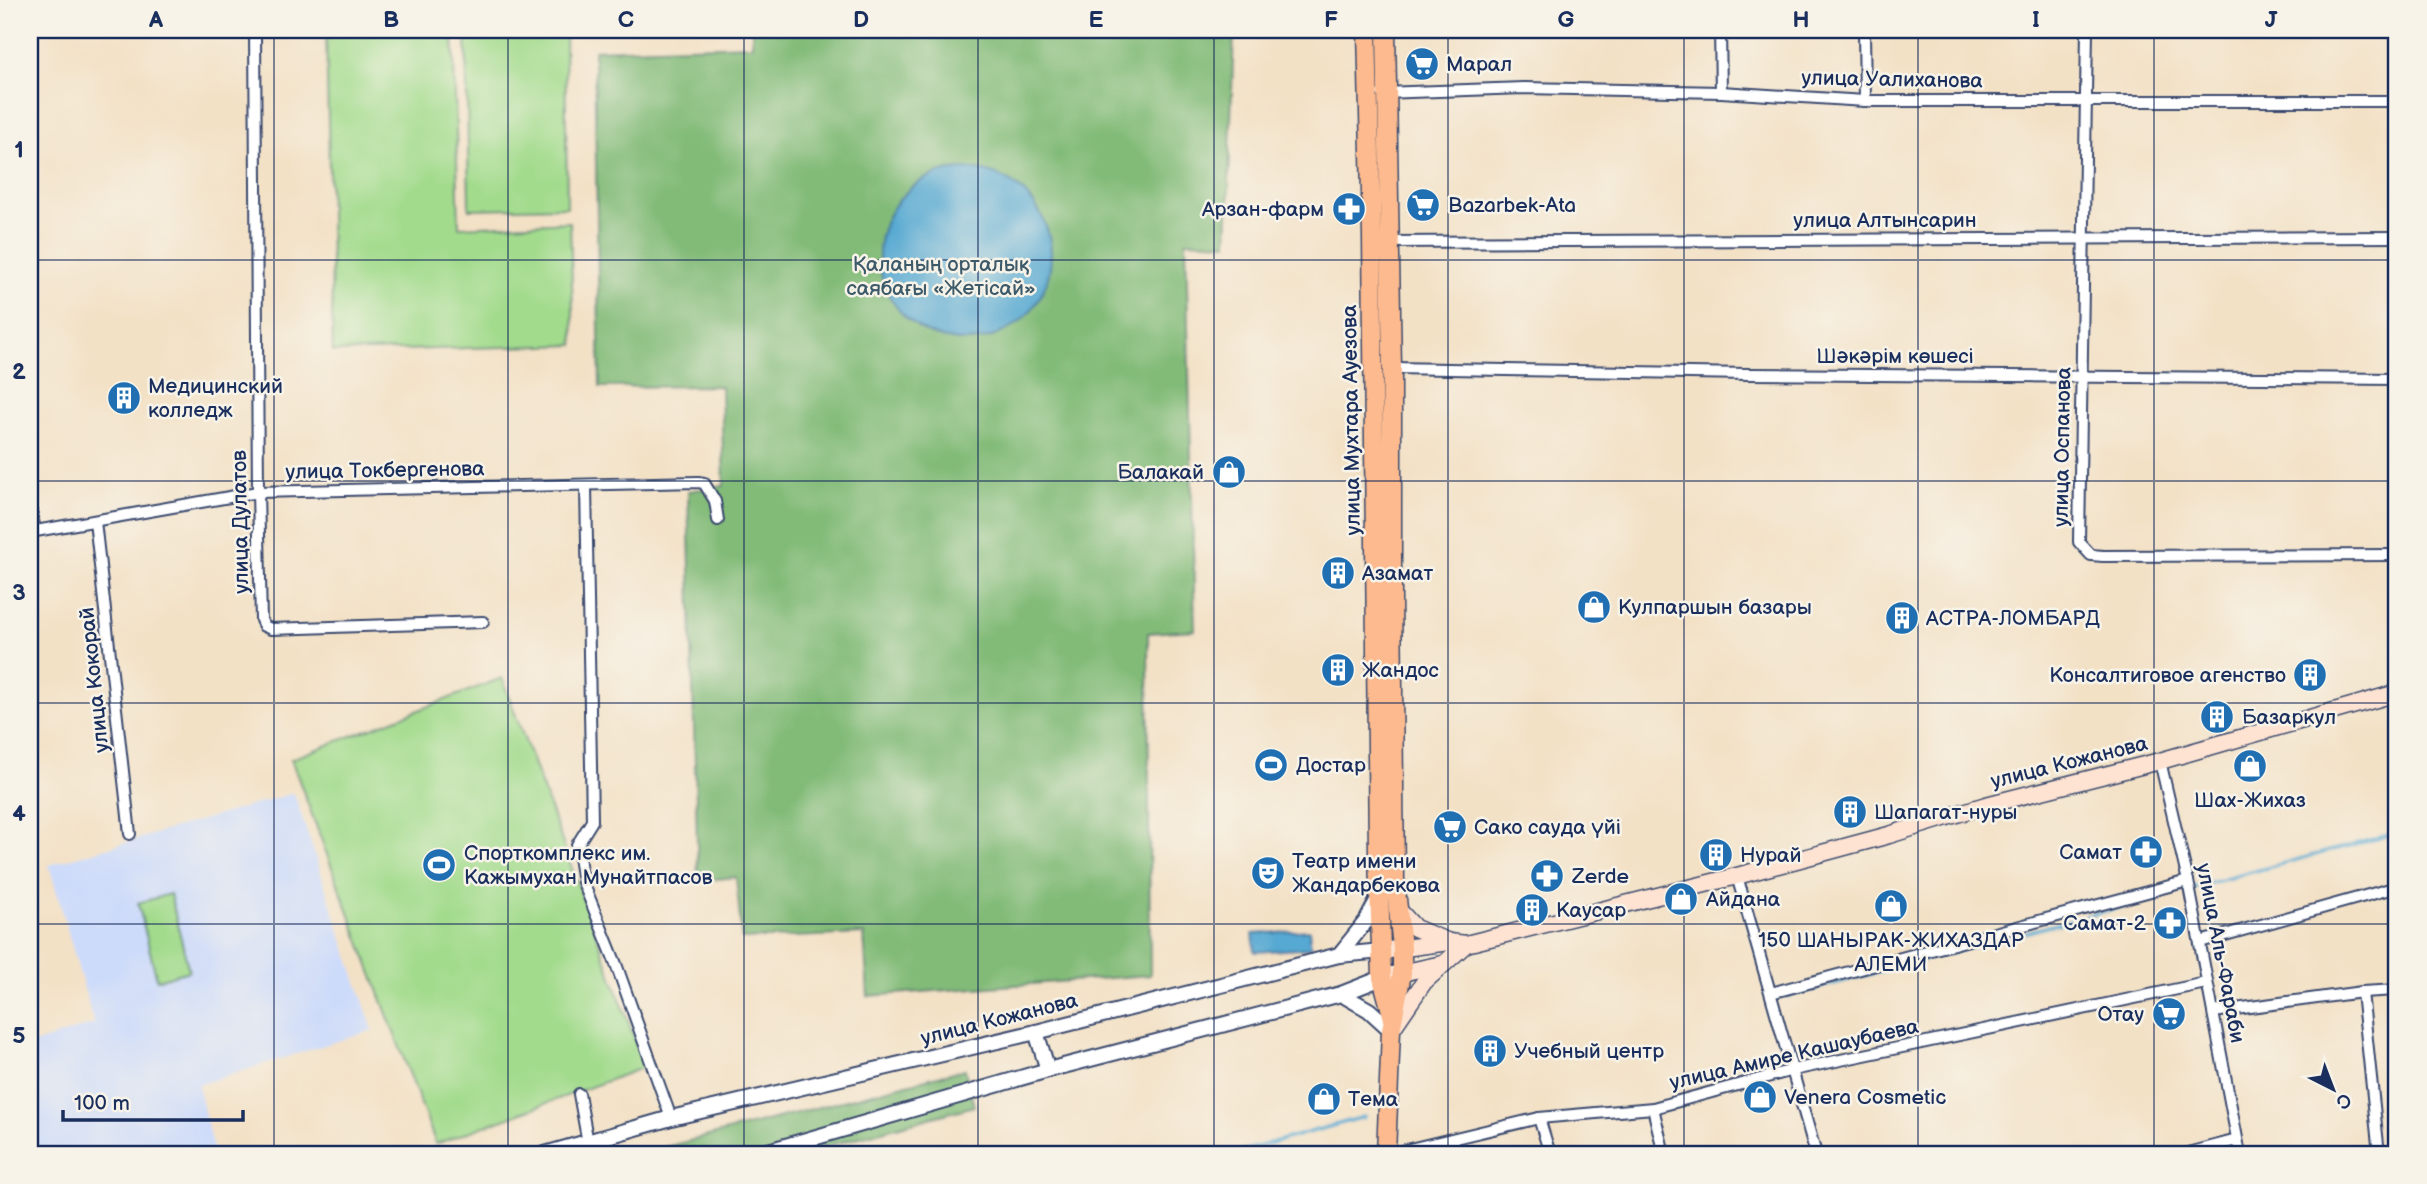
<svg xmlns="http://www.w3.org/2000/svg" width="2427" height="1184" font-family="'Balsamiq Sans',sans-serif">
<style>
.built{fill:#cddbfa}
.green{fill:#a3db8d;stroke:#5f8576;stroke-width:2}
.forest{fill:#82bb78;stroke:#4e756b;stroke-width:2}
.water{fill:#57a9d2;stroke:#396c98;stroke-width:2}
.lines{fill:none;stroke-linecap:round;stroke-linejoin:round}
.stream{stroke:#57a9d2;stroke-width:3.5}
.minor-casing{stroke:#3b4a6e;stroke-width:14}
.tertiary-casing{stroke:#3b4a6e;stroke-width:18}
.secondary-casing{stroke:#3b4a6e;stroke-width:19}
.primary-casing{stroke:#3b4a6e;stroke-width:21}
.minor{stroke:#fff;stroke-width:10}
.tertiary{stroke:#fff;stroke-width:14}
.secondary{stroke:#fee3d2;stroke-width:16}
.primary{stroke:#fcba8e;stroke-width:18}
.grid{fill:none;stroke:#1b2f5e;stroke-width:2;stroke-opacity:0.55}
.labels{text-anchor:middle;stroke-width:5;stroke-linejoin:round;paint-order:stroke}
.poi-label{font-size:21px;fill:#1b2f5e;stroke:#f7f3e8;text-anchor:start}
.street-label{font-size:21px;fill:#1b2f5e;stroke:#f7f3e8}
.park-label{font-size:21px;fill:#3d5a6a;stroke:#f7f3e8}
.neatline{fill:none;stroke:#1b2f5e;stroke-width:2.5}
.grid-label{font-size:23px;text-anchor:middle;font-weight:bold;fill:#1b2f5e}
</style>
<rect width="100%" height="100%" fill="#f7f3e8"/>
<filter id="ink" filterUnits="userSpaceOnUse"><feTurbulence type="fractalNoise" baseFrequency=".0143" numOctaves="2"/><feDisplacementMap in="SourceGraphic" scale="14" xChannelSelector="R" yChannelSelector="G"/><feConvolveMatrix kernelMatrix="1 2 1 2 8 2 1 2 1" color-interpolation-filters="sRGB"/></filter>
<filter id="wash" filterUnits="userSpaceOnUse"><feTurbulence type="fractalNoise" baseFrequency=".00686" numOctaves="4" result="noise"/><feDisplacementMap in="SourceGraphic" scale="28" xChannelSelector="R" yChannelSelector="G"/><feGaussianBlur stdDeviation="1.57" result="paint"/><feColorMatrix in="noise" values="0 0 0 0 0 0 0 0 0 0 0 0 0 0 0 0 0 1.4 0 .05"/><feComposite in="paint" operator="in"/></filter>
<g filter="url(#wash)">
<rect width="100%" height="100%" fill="#f3e1c6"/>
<!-- built -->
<polygon class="built" points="294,793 373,1030 198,1085 214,1154 30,1154 30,1045 94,1024 49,865"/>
<!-- green -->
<g class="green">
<polygon points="326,30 453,30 459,227 570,222 574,345 333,352"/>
<polygon points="466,30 565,30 567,207 469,209"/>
<polygon points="502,678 645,1067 436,1144 291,759"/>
<polygon points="170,894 189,971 157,980 138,903"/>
</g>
<!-- forest -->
<g class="forest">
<polygon points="752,30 1234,30 1227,243 1186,241 1195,630 1148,633 1150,975 868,996 864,934 742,939 736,877 698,881 688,491 724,486 721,386 600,387 594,50 752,45"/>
<polygon points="965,1069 974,1106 797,1154 639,1154"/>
</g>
<!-- water -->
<g class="water">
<circle cx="965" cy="255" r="86"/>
<polygon points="1309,930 1311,948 1255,952 1253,934"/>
</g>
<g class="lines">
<!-- stream -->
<g class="stream">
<polyline points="1788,996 2397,833"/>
<polyline points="1232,1154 1364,1117"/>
</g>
</g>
</g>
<g filter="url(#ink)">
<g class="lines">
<!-- minor casing -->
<g class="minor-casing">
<g id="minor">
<polyline points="255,30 258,492 261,620 264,626 271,629 483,622"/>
<polyline points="1720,30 1721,92"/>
<polyline points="1864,30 1865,101"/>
<polyline points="2087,30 2079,542 2091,555 2103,556 2397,555"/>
<polyline points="1382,93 1524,88 1721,92 1865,101 2397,101"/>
<polyline points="1386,242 2397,237"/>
<polyline points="1392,368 1748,374 2397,379"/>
<polyline points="586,486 592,821 577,845 583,882 616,964 671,1118"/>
<polyline points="30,505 35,530"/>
<polyline points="95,521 130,834"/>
<polyline points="30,532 258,492 698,482 704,483 715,501 718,520"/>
<polyline points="2160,761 2188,881 2240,1154"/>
<polyline points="1737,876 1816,1154"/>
<polyline points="2200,942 2397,887"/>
<polyline points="2362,992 2379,1154"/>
<polyline points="1771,993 2188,881"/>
<polyline points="2213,1012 2362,992 2397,990"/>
<polyline points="579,1094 590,1154"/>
<polyline points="1653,1108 1664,1154"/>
<polyline points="1539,1118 1550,1154"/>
<polyline points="1389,1154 1539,1118 1653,1108 1793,1070 2206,983"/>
<polyline points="2184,1154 2237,1140"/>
</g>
</g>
<!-- tertiary casing -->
<g class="tertiary-casing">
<g id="tertiary">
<polyline points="1339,955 1367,920 1380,895"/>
<polyline points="1341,994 1369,1010 1391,1030"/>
<polyline points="1036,1032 1048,1070"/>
<polyline points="545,1154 671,1118 1036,1032 1339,955 1382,951"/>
<polyline points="758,1154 1048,1070 1341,994 1382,978"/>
</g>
</g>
<!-- secondary casing -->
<g class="secondary-casing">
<g id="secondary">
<polyline points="1397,908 1415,928 1449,942"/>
<polyline points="1382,951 1449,942 1466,944 1737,876 1889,835 1986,805 2160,761 2397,693"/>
<polyline points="1392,975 1442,964"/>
<polyline points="1392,1029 1424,982 1466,944"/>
</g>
</g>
<!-- primary casing -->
<g class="primary-casing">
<g id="primary">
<polyline points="1367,30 1372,236 1378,857 1382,978 1392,1015"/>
<polyline points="1386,30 1392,368 1392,593 1395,879 1402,948 1402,973 1391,1030 1386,1154"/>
</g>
</g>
<!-- minor -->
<use href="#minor" class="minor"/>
<!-- tertiary -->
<use href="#tertiary" class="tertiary"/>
<!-- secondary -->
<use href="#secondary" class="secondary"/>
<!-- primary -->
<use href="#primary" class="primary"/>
</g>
</g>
<!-- grid -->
<path class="grid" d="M274 30V1154M508 30V1154M744 30V1154M978 30V1154M1214 30V1154M1448 30V1154M1684 30V1154M1918 30V1154M2154 30V1154M30 260H2397M30 481H2397M30 703H2397M30 924H2397"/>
<!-- icons -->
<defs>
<g id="supermarket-disc" transform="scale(1.75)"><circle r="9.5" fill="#1f6fb2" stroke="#f7f3e8"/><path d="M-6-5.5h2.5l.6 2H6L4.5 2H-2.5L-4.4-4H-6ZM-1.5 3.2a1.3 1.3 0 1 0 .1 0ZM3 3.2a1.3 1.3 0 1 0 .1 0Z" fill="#fff"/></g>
<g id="pharmacy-disc" transform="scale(1.75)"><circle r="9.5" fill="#1f6fb2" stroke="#f7f3e8"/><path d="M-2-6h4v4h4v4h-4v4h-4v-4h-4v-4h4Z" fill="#fff"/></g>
<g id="building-disc" transform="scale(1.75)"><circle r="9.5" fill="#1f6fb2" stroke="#f7f3e8"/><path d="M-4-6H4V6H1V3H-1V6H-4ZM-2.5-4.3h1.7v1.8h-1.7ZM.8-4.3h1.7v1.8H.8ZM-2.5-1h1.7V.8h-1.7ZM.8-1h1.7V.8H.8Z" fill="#fff"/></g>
<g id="shop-disc" transform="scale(1.75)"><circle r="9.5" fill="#1f6fb2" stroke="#f7f3e8"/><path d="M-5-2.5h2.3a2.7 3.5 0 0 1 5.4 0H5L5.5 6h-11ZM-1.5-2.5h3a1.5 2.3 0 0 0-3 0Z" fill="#fff"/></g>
<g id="stadium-disc" transform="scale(1.75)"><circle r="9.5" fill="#1f6fb2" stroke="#f7f3e8"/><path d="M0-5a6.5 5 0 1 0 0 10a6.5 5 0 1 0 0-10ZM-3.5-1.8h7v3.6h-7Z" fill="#fff"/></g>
<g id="theatre-disc" transform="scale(1.75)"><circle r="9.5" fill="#1f6fb2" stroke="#f7f3e8"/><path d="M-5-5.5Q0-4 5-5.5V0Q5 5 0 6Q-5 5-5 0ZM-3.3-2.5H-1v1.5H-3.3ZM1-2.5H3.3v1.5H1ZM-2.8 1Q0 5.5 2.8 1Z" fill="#fff"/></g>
</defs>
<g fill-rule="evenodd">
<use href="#supermarket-disc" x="1422" y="64"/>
<use href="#supermarket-disc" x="1423" y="205"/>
<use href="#pharmacy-disc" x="1349" y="209"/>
<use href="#building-disc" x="124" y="398"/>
<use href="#shop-disc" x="1229" y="472"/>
<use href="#building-disc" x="1338" y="573"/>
<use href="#shop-disc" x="1594" y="607"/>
<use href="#building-disc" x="1902" y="618"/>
<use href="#building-disc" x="1338" y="670"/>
<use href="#building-disc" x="2310" y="675"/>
<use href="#building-disc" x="2217" y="717"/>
<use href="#stadium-disc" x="1271" y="765"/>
<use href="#shop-disc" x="2250" y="766"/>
<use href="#building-disc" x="1850" y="812"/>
<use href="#supermarket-disc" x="1450" y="827"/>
<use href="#pharmacy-disc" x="2146" y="852"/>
<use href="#building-disc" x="1716" y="855"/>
<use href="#stadium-disc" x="439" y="865"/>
<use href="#theatre-disc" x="1268" y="873"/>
<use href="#pharmacy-disc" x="1547" y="876"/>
<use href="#shop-disc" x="1681" y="899"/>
<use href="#shop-disc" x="1891" y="906"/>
<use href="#building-disc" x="1532" y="910"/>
<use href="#pharmacy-disc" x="2170" y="923"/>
<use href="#supermarket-disc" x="2169" y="1014"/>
<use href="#building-disc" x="1490" y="1051"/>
<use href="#shop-disc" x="1760" y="1097"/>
<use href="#shop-disc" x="1324" y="1099"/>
</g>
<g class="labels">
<!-- poi labels -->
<g class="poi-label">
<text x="1446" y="71">Марал</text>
<text x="1448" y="212">Bazarbek-Ata</text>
<text x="1324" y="216" text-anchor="end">Арзан-фарм</text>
<text x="148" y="393">Медицинский<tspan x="148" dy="24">колледж</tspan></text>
<text x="1204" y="479" text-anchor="end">Балакай</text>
<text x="1362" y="580">Азамат</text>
<text x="1618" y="614">Кулпаршын базары</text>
<text x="1926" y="625">АСТРА-ЛОМБАРД</text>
<text x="1362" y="677">Жандос</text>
<text x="2286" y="682" text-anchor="end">Консалтиговое агенство</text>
<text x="2242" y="724">Базаркул</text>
<text x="1296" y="772">Достар</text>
<text x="2250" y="807" text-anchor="middle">Шах-Жихаз</text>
<text x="1874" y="819">Шапагат-нуры</text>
<text x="1474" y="834">Сако сауда үйі</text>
<text x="2122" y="859" text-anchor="end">Самат</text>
<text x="464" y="860">Спорткомплекс им.<tspan x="464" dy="24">Кажымухан Мунайтпасов</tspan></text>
<text x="1740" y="862">Нурай</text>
<text x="1292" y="868">Театр имени<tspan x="1292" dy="24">Жандарбекова</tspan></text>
<text x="1572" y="883">Zerde</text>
<text x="1706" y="906">Айдана</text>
<text x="1556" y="917">Каусар</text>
<text x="2146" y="930" text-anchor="end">Самат-2</text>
<text x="1891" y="947" text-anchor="middle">150 ШАНЫРАК-ЖИХАЗДАР<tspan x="1891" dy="24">АЛЕМИ</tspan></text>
<text x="2144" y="1021" text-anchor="end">Отау</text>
<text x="1514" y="1058">Учебный центр</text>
<text x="1784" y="1104">Venera Cosmetic</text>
<text x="1348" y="1106">Тема</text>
</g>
<!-- street labels -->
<g class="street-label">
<text transform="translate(1892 79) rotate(1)" y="7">улица Уалиханова</text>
<text x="1885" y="227">улица Алтынсарин</text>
<text x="1895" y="363">Шәкәрім көшесі</text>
<text transform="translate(1351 420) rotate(-91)" y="7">улица Мухтара Ауезова</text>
<text transform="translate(2062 447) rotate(-89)" y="7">улица Оспанова</text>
<text transform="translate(385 470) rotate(-1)" y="7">улица Токбергенова</text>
<text transform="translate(240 522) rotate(-91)" y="7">улица Дулатов</text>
<text transform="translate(94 680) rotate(-96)" y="7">улица Кокорай</text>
<text transform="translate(2069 762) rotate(-14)" y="7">улица Кожанова</text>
<text transform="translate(2221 953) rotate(79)" y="7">улица Аль-Фараби</text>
<text transform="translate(999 1019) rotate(-14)" y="7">улица Кожанова</text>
<text transform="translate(1794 1054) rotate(-13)" y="7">улица Амире Кашаубаева</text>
</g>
<!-- park labels -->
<g class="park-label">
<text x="941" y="271">Қаланың орталық<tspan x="941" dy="24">саябағы «Жетісай»</tspan></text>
</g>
</g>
<!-- margin -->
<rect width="2427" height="1184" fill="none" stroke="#f7f3e8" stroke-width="77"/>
<!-- north arrow -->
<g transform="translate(2333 1089) rotate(138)" stroke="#f7f3e8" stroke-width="5" paint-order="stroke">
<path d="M0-5L12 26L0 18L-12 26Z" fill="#1b2f5e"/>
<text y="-10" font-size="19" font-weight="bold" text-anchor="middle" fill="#1b2f5e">С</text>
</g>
<!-- scale -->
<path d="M63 1110v10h180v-10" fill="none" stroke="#1b2f5e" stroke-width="3.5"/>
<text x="74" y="1110" font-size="21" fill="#1b2f5e" stroke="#f7f3e8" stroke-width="5" paint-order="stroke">100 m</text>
<rect x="38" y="38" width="2350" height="1108" class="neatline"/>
<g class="grid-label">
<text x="156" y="27">A</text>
<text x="391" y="27">B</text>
<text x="626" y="27">C</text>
<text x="861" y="27">D</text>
<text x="1096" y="27">E</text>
<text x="1331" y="27">F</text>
<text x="1566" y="27">G</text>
<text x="1801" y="27">H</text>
<text x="2036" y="27">I</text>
<text x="2271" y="27">J</text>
<text x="19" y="157">1</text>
<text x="19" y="379">2</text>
<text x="19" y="600">3</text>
<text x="19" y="821">4</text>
<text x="19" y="1043">5</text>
</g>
</svg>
